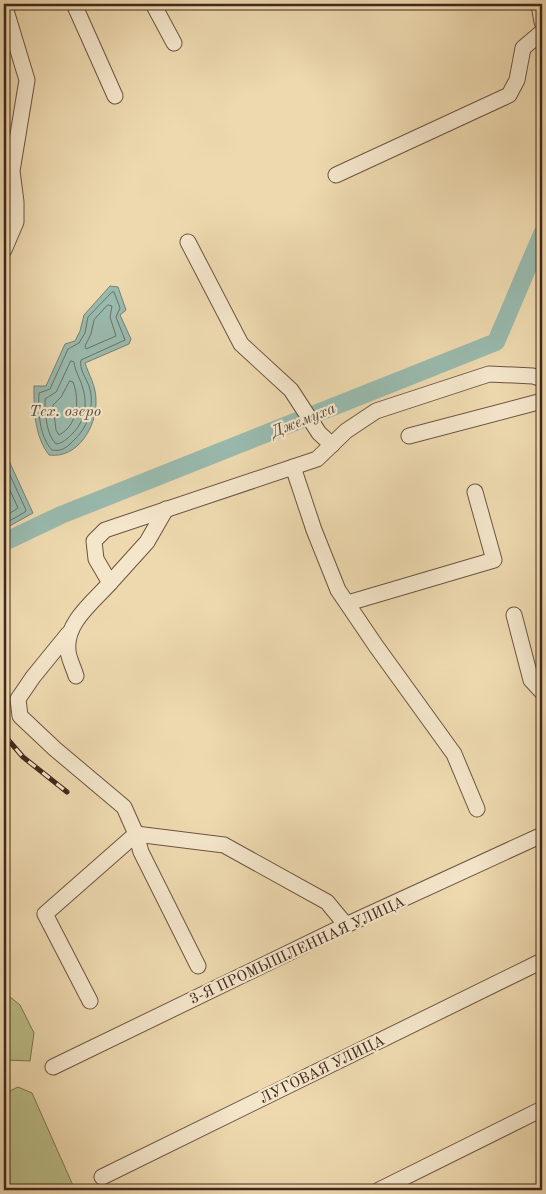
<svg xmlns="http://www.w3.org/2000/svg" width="546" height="1194" font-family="'Old Standard TT',serif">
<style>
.green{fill:#bbbe88;stroke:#7e7352}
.water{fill:#99baae;stroke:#758074}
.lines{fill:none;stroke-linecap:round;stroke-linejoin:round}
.shore{stroke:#6c7165;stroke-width:1}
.river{stroke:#99baae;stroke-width:18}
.minor-casing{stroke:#6c5441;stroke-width:17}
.minor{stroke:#f4e6cb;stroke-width:15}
.rail-casing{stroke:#40281c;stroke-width:5}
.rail{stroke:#f4e6cb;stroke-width:3;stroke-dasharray:9;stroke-linecap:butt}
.labels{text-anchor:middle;stroke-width:4.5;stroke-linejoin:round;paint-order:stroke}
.street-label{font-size:15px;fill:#40281c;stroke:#f4e6cb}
.water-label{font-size:16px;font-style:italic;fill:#564c40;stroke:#f4e6cb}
</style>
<rect width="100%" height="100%" fill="#eed9af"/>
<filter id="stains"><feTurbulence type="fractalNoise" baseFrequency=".004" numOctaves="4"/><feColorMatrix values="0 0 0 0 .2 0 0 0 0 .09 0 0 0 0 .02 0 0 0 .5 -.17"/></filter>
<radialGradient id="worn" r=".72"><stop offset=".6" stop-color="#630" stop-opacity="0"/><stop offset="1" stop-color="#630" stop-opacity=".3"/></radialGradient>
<!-- green -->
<g class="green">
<polygon points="4,992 20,1005 34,1033 30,1061 5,1060 4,1058"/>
<polygon points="18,1087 32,1093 75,1190 4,1190 4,1094"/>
</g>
<!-- water -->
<g class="water">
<path d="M110 286 118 287 126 310 120 315 131 339 129 344 85 363C89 375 96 386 96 400 97 426 78 459 49 455 34 435 34 410 34 386H46L65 344 75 341 80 331 84 315Z"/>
<polygon points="4,450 33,513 4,529"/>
</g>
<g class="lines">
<!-- shore -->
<g class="shore">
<path d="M114 292 120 308 116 317 125 340 81 360C79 369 86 378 89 386 95 404 89 426 75 439 68 446 63 452 52 450 39 436 38 411 39 393L50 389 68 349 79 343 85 333 88 317 111 293Z"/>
<polygon points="108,305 112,306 110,317 116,336 86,349 85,346 91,334 94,320"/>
<path d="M71 361 74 362C75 372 81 380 83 389 88 404 84 423 72 434 67 439 63 443 56 444 46 434 45 413 45 399L56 392Z"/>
<path d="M70 381 73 382C80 400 78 425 59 435L56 430 53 405 61 397Z"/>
<polyline points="4,462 26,510 25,512 4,524"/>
<polyline points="4,477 18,508 4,517"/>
</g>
<!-- river -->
<polyline class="river" points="4,542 61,515 496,342 542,234"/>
<!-- minor casing -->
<g class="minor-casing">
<g id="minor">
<polyline points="74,4 115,96"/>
<polyline points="153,4 174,43"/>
<polyline points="539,4 542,22"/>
<polyline points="336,175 509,95 517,80 523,48 542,32"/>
<polyline points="188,242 241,344 291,390 319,433 332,445"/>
<polyline points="4,250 16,222 16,202 12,171 27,80 4,4"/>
<polyline points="409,436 542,401"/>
<polyline points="293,467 314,530 338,590 376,646 454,754 477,809"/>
<polyline points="110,583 147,542 166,509"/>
<polyline points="348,603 494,560 475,492"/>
<polyline points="514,615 531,680 542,692"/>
<polyline points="68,634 33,677 18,699 20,716 55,749 124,807 136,834 141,852 198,966"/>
<path d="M76 676C74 668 68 658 68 650 65 623 93 602 110 583L96 559 94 541 105 530 317 459 346 431 376 411 489 374 533 376 542 379"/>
<polyline points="90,1001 45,914 136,834 224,845 327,902 346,925"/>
<polyline points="53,1067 346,925 542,835"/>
<polyline points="102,1177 542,961"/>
<polyline points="379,1190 542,1109"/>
</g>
</g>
<!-- minor -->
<use href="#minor" class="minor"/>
<!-- rail casing -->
<g class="rail-casing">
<polyline id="rail" points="4,735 23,757 67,792"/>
</g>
<!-- rail -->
<use href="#rail" class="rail"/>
</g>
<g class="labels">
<!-- street labels -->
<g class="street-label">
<text transform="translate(297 950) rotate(-25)" y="5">3-Я ПРОМЫШЛЕННАЯ УЛИЦА</text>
<text transform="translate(322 1069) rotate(-26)" y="5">ЛУГОВАЯ УЛИЦА</text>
</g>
<!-- water labels -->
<g class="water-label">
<text x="65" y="416">Тех. озеро</text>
<text transform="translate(303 419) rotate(-22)" y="6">Джемуха</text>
</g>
</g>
<!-- margin -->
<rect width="546" height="1194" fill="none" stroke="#eed9af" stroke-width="20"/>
<rect x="5" y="5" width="536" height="1184" fill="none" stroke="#40281c" stroke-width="2.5"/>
<rect x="10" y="10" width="526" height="1174" fill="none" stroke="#40281c"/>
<rect width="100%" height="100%" filter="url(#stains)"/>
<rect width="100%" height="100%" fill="url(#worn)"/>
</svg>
